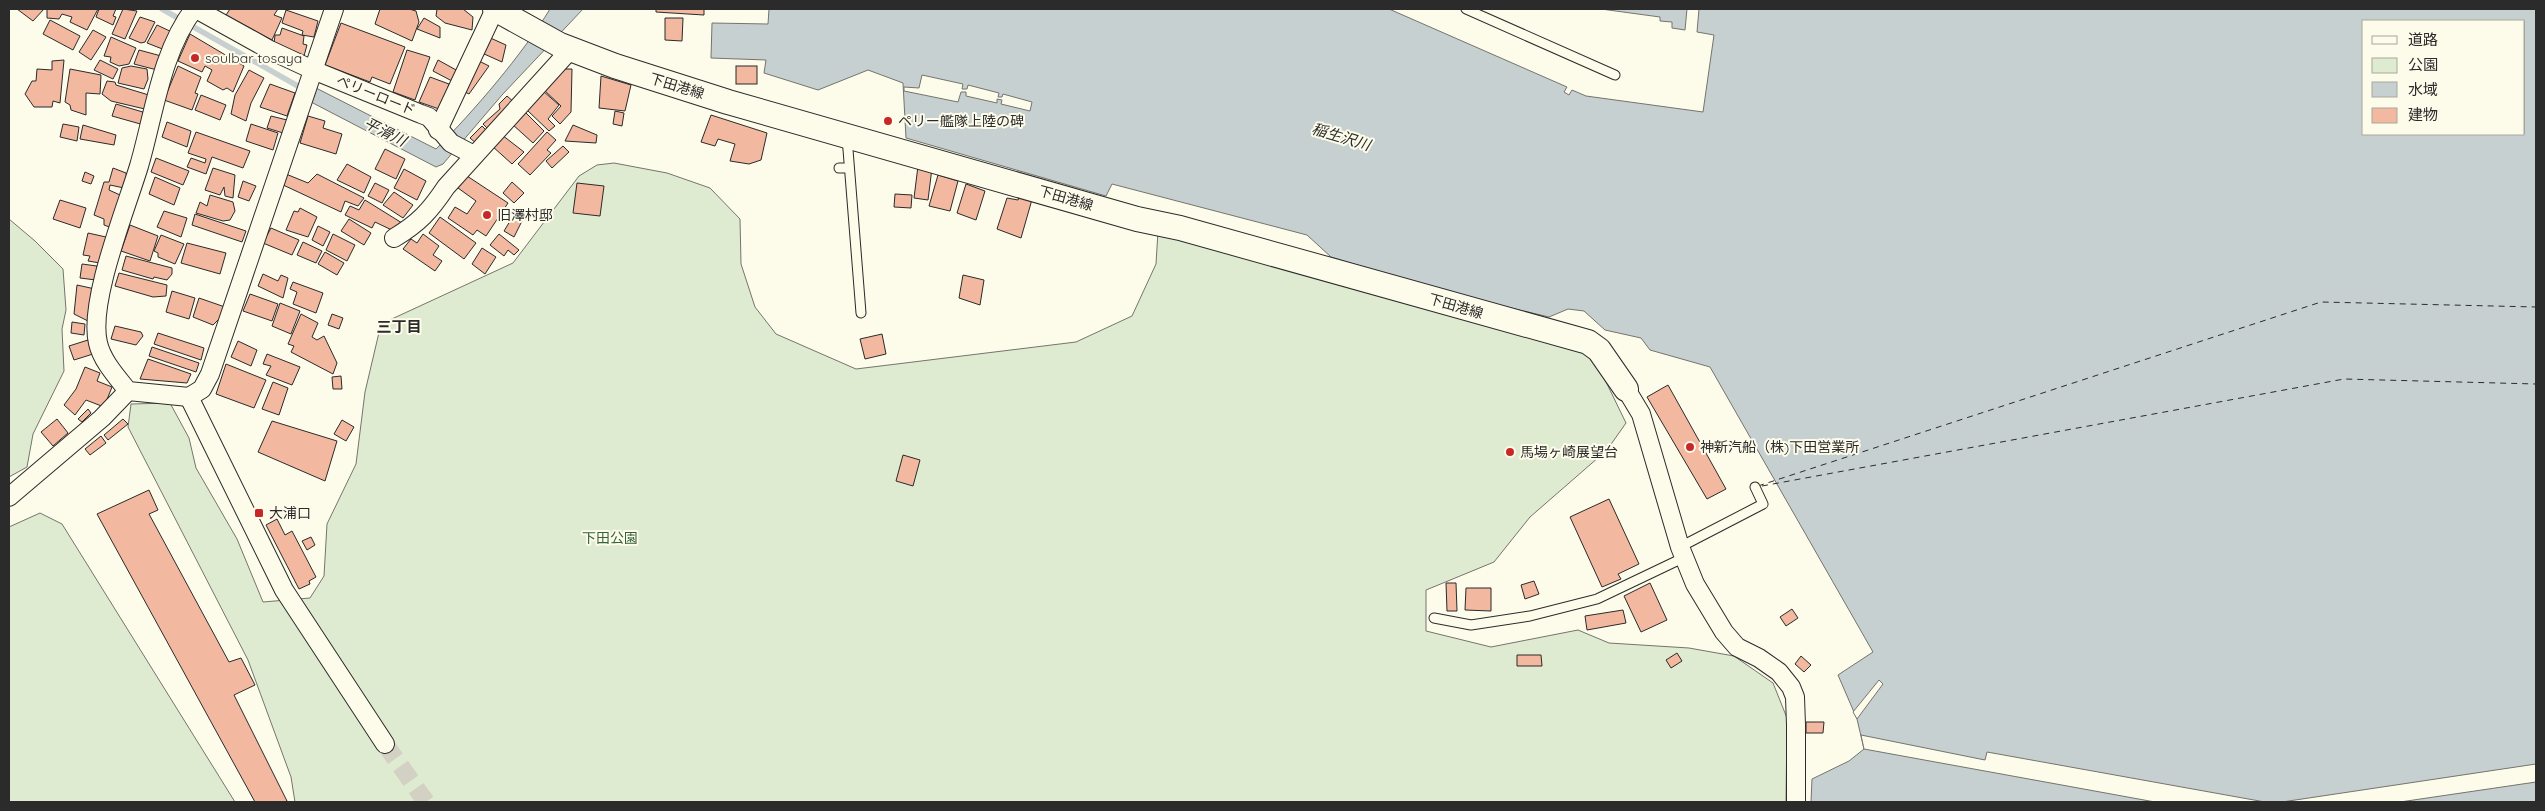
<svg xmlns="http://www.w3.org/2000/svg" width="2545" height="811" font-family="Quicksand,'Noto Sans JP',sans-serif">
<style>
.green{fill:#deebd1;stroke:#74746e}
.water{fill:#c7d0d0;stroke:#74746e;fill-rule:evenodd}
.pier{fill:#fdfbea;stroke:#74746e}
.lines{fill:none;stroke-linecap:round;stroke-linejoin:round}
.stream{stroke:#c7d0d0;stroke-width:5.5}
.ferry{stroke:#2b2b2b;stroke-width:1;stroke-dasharray:6 5;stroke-linecap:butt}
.building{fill:#f2b8a0;stroke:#2b2b2b}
.minor-tunnel{stroke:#d3d1c4;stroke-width:18;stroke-dasharray:18 9;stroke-linecap:butt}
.service-casing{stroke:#2b2b2b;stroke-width:11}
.minor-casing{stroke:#2b2b2b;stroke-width:20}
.secondary-casing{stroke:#2b2b2b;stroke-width:26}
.service{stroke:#fdfbea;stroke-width:9}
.minor{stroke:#fdfbea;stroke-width:18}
.secondary{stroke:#fdfbea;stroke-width:24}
.poi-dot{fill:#c62828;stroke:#fdfbea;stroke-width:2}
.labels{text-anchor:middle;stroke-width:4;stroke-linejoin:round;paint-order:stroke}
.poi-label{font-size:14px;fill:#2b2b2b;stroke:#fdfbea;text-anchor:start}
.street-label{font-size:14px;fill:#2b2b2b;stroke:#fdfbea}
.park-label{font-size:14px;fill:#34623c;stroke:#fdfbea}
.water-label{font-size:15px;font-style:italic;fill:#2b2b2b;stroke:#fdfbea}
.neighbourhood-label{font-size:15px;font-weight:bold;fill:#2b2b2b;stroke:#fdfbea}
</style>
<rect width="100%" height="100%" fill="#fdfbea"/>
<!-- green -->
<g class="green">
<polygon points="614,163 667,173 710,188 740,219 741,264 755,307 776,334 856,369 1076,342 1132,316 1156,264 1158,231 1591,351 1626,423 1607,450 1530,517 1494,562 1426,590 1426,631 1491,647 1578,630 1609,643 1689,648 1734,656 1773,683 1787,718 1786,802 295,802 291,777 248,660 128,427 131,404 170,403 189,438 196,468 237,539 263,602 310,598 324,576 327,524 356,464 365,392 381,324 513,263 579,176 597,165"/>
<polygon points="9,219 35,241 63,269 66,310 62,329 64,371 33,434 27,467 9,477"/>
<polygon points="40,513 62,524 235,802 9,802 9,527"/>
</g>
<!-- water -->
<g class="water">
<path d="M550 9H583L502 95 443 164 436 167 311 102 316 88 436 149C474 111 522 55 550 9Z"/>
<path d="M769 9H1389L1567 87 1564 92 1569 95 1572 90 1586 96 1703 112 1714 35 1697 32 1699 9H2536V802H1811L1812 779 1849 761 1864 749 1857 719 1838 675 1873 652 1710 367 1650 350 1641 338 1605 330 1584 311 1568 309 1549 317 1448 293 1331 257 1307 235 1112 184 1106 196 906 138 903 83 868 70 818 90 764 73 766 60 711 58 712 23 768 24ZM2364 21H2524V134H2364Z"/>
<polygon points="1601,9 1687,9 1685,30 1672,28 1672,22 1660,21 1660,17"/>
</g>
<!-- pier -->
<g class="pier">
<polygon points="922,75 963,84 962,89 967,89 968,85 999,93 998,97 1002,97 1003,94 1032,102 1030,111 1001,104 1002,100 997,99 997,103 966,96 966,92 961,92 958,102 904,91 904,87 919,88"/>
<polygon points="1879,680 1883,684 1857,719 1853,712"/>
<polygon points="1861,735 1985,760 1987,752 2265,802 2155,802 1864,749"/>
<polygon points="2536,764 2536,782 2400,802 2282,802"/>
</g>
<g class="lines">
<!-- stream -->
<polyline class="stream" points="162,9 303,89"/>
<!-- ferry -->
<g class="ferry">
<polyline points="1758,486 2321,302 2536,307"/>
<polyline points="1762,486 2344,379 2536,384"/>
</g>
</g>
<!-- building -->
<g class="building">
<polygon points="17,9 44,9 33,21"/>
<polygon points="47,9 98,9 87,30 70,22 72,17 62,14 59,19 47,18"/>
<polygon points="99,9 116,9 113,16 116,17 113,25 96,17"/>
<polygon points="123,9 137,11 125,39 112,34"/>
<polygon points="230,9 278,9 274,15 282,18 272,40 226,15"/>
<polygon points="380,9 409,9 416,11 419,22 412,41 375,24"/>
<polygon points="437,9 463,9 473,17 472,30 445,23 436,16"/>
<polygon points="656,9 704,9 704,15 656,12"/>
<polygon points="286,10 318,21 314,37 302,35 303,31 282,23"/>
<polygon points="140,17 155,22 145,42 141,43 129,38"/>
<polygon points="424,18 440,27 440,38 417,29"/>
<polygon points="665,18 683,18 682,41 665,40"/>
<polygon points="50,20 80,36 73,50 43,34"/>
<polygon points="341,23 405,47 390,84 372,77 370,82 325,65"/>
<polygon points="157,25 174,33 165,50 147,43"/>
<polygon points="282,28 304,36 303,44 307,45 304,56 274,44 275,35 280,35"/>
<polygon points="93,30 106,37 91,60 79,52"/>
<polygon points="190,34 244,66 233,92 227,88 223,90 207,81 212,70 205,66 202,72 178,61"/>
<polygon points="486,36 506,45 502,62 482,53"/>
<polygon points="111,37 136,48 129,64 119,66 110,62 111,57 104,56"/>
<polygon points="139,50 165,57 161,71 134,64"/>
<polygon points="407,50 430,57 415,100 393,92"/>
<polygon points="64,60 60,103 53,101 52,107 34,107 25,94 32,81 36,81 37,69 52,70 52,61"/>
<polygon points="100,60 118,69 113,79 94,70"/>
<polygon points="438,60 458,71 452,81 433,71"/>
<polygon points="477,60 489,66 469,94 461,90"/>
<polygon points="131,66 147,69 148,79 144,89 118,83 122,68"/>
<polygon points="178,66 201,77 195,93 198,94 192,110 164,100"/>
<rect x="736" y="66" width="21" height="18"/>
<polygon points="70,69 101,75 100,94 86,93 86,115 71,110 70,105 65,102"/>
<polygon points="562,69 572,69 571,112 560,124 552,116 561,106 543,89"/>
<polygon points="249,70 264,78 251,103 246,121 231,114 235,95"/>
<polygon points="601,76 631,85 625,111 599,108"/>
<polygon points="430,77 449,84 442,110 419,102"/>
<polygon points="107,81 115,82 116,85 152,96 149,110 111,101 102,94"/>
<polygon points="270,84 295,93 287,116 260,107"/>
<polygon points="543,91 559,105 548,119 555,126 549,131 527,110"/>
<polygon points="201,95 226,105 220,120 195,110"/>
<polygon points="507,96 515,103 489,130 483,124 500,109 499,104"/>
<polygon points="116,104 146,113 144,125 112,116"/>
<polygon points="524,111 544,131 533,143 512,124"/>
<polygon points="615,111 624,113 622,126 613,124"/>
<polygon points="711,115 767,133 761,160 749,164 730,161 735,144 718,139 715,146 701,142"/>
<polygon points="271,116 287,120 283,133 267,128"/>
<polygon points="308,116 325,121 323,128 342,134 336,154 300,143"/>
<polygon points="167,122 191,131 187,147 162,137"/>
<polygon points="63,124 79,127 77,141 60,137"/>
<polygon points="251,124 278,133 273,150 246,141"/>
<polygon points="83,125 116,135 114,145 80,139"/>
<polygon points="573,125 597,135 596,143 565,141"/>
<polygon points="482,126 488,132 477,144 470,138"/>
<polygon points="196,132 250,151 243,168 212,157 206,174 187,167 191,158 205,163 206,159 188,153"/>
<polygon points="547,132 556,140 547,150 551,153 530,175 518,164"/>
<polygon points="502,135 524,152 512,164 492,146"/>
<polygon points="563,146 569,152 552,168 546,161"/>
<polygon points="385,149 405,159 396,179 375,169"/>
<polygon points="156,158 189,171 183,185 151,172"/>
<polygon points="347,164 371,177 364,193 337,180"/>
<polygon points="918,166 932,168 928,200 914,198"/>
<polygon points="113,168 126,173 127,180 124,188 110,185 109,190 120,195 112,228 104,225 104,219 94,215 104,182 109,182"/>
<polygon points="213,168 235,175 233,198 225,196 224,187 220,195 205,190"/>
<polygon points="404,169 426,181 417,200 394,188"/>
<polygon points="85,172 94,176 91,184 82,181"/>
<polygon points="286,174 308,183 317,174 364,198 358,206 345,201 341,212 281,184"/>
<polygon points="938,175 958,181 950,211 929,206"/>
<polygon points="467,176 508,203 486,236 477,230 473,235 448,218 455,207 467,214 476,201 458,188"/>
<polygon points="155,177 180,188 174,205 149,194"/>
<polygon points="243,181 256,186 249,201 238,197"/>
<polygon points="512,182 524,193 514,203 503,193"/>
<polygon points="375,183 389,190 382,203 368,196"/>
<polygon points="577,183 604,186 600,216 573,213"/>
<polygon points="966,184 985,191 976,220 957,213"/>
<polygon points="394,192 413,205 403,218 383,205"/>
<polygon points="1021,193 1033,196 1021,238 997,229 1007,198 1018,200"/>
<polygon points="895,194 912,195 911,208 894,207"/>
<polygon points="210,195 233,202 235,211 230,220 223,221 196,213 200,202 207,206"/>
<polygon points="60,200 86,208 80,228 53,219"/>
<polygon points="365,200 402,223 396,232 375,222 372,228 345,215 350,206 359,210"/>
<polygon points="300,208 317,217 308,237 286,230 294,211 298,212"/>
<polygon points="164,211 187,218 181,237 157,227"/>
<polygon points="515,213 523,219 514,237 504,231"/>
<polygon points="195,214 246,231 242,242 192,225"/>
<polygon points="440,217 476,243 464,259 429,233"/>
<polygon points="349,219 371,233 364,245 341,231"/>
<polygon points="130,225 158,236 150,261 121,251"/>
<polygon points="318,226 330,232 323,246 312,240"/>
<polygon points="271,228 299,240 292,255 263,243"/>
<polygon points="88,233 106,237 100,263 88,261 90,256 83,255"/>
<polygon points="333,234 355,245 347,261 326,250"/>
<polygon points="423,234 439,246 433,255 442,261 435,271 403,249 411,239 417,243"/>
<polygon points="499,234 519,250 514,255 508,250 504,256 490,245"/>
<polygon points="161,235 184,244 175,264 158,257 158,253 154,251"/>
<polygon points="303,242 322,251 316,263 297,255"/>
<polygon points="187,243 226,253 220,274 181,263"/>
<polygon points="482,248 496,257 485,274 472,264"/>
<polygon points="325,252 344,263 337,275 318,264"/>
<polygon points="126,256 172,268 172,274 167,280 154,277 153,279 122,270"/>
<polygon points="82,264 97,266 96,280 80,278"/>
<polygon points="119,273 167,285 166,296 153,297 115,286"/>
<polygon points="263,274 278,281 281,275 288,278 283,298 258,286"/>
<polygon points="963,275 984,280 980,305 959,298"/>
<polygon points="293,282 323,293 316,313 293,304 297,292 290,289"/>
<polygon points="77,285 95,289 88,321 74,314"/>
<polygon points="172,291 195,298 189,319 166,312"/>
<polygon points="250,294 278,304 272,321 243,311"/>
<polygon points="199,298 225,307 222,316 213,325 193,317"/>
<polygon points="280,303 300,311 291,334 272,326"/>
<polygon points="301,314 318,323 312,337 317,340 324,336 337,363 333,374 291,352 294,346 288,344"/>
<polygon points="332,314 343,318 339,329 328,325"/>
<polygon points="72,322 85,324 84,335 71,333"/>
<polygon points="115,326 141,332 143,336 136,345 111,339"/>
<polygon points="158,333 204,348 201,360 154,344"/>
<polygon points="882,334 886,354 865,359 860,339"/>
<polygon points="88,340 93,354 74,360 69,346"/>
<polygon points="238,341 257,350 251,366 231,357"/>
<polygon points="152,347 199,363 196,372 149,356"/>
<polygon points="267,354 300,367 292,385 266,375 271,366 263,364"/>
<polygon points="148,359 191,374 187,383 140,379"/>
<polygon points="226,364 266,380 254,408 216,394"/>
<polygon points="85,367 100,373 97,381 112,387 104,407 86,400 75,415 64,405 76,389"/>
<polygon points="341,376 342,389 333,389 332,377"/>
<polygon points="273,382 288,388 279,415 262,409"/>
<polygon points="1668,385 1726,489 1707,499 1647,397"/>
<polygon points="88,409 91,413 82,422 78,419"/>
<polygon points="57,419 68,433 53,446 41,432"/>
<polygon points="123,419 128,424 108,440 104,435"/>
<polygon points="342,420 354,427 346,441 334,434"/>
<polygon points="272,421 337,441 325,481 258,452"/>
<polygon points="101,436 106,443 90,455 85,449"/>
<polygon points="903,455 920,460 913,486 896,481"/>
<polygon points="149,490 158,510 149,514 229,662 241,658 255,685 234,695 287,801 284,802 255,802 97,514"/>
<polygon points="1609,499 1639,564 1618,574 1621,579 1602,587 1570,517"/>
<polygon points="277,519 285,535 292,531 316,577 309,581 310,584 299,589 266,525"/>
<polygon points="311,537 315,545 307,550 302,541"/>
<polygon points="1534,581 1539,594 1525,599 1521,585"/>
<polygon points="1446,583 1456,583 1457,611 1447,611"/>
<polygon points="1650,583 1667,620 1641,632 1624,596"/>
<polygon points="1466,588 1491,588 1491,611 1465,610"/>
<polygon points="1792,609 1798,618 1786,626 1780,617"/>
<polygon points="1623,610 1626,623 1587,630 1585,616"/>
<polygon points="1677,653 1682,661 1671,668 1666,660"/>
<polygon points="1517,655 1541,655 1542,666 1517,666"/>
<polygon points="1801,656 1811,665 1804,672 1795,664"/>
<polygon points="1806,722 1824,722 1823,733 1806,733"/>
</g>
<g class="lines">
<!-- minor-tunnel -->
<polyline class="minor-tunnel" points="385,744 426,802"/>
<!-- service casing -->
<g class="service-casing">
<g id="service">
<polyline points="1466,9 1615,75"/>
<polyline points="847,137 861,313"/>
<polyline points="839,168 849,168"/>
<polyline points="1680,547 1763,504 1755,487"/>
<polyline points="1434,618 1471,625 1530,616 1597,599 1685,557"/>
</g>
</g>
<!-- minor casing -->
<g class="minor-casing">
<g id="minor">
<polyline points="196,9 270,50 313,70 421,114 429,117 451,143 474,155"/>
<polyline points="334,9 210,374 202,389 189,397 284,590 385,744"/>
<polyline points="438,130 495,9"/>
<path d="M394 238C419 223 430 211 446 187L570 50"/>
<polyline points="1626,389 1641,414 1680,547 1695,584 1724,632 1737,647 1759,658 1779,672 1791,687 1795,697 1796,725 1796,802"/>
<path d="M189 397 128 391C117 377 102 361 98 343 88 302 126 209 139 166 154 115 161 52 194 9"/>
<polyline points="9,497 102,418 128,391"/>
</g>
</g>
<!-- secondary casing -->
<g class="secondary-casing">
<polyline id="secondary" points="495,9 560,45 615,66 728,102 1137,219 1180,228 1588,342 1599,350 1626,389"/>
</g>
<!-- service -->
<use href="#service" class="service"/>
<!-- minor -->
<use href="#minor" class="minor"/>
<!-- secondary -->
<use href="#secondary" class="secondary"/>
</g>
<!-- markers -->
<g class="poi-dot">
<circle cx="195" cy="58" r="5"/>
<circle cx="888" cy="121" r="5"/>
<circle cx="487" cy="215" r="5"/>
<circle cx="1690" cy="447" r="5"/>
<circle cx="1510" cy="452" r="5"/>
<rect x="254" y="508" width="10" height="10" rx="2.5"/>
</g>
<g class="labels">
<!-- poi labels -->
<g class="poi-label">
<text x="205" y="63">soulbar tosaya</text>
<text x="898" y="126">ペリー艦隊上陸の碑</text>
<text x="497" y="220">旧澤村邸</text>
<text x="1700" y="452">神新汽船（株)下田営業所</text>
<text x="1520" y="457">馬場ヶ崎展望台</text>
<text x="269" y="518">大浦口</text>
</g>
<!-- street labels -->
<g class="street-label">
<text transform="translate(677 86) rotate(17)" y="5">下田港線</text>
<text transform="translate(376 95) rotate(22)" y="5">ペリーロード</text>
<text transform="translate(1066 198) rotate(16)" y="5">下田港線</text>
<text transform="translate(1456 306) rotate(16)" y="5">下田港線</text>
</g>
<!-- park labels -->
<g class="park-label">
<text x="610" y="543">下田公園</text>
</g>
<!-- water labels -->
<g class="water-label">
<text transform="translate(385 132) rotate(27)" y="5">平滑川</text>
<text transform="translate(1341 137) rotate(17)" y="5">稲生沢川</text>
</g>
<!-- neighbourhood labels -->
<g class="neighbourhood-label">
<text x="399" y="332">三丁目</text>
</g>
</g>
<!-- border -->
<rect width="2545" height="811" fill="none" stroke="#2b2b2b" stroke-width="20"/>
<!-- legend -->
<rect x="2362" y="20" width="162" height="115" fill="#fdfbea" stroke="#a9a89e"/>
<rect x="2372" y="36" width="25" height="8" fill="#fdfbea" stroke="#a9a89e"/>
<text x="2408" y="45" font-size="15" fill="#2b2b2b">道路</text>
<rect x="2372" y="58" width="25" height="15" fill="#deebd1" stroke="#a9a89e"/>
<text x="2408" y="70" font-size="15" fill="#2b2b2b">公園</text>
<rect x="2372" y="82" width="25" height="15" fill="#c7d0d0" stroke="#a9a89e"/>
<text x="2408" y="95" font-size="15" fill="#2b2b2b">水域</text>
<rect x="2372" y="108" width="25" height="15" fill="#f2b8a0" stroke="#a9a89e"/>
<text x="2408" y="120" font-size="15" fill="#2b2b2b">建物</text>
</svg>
